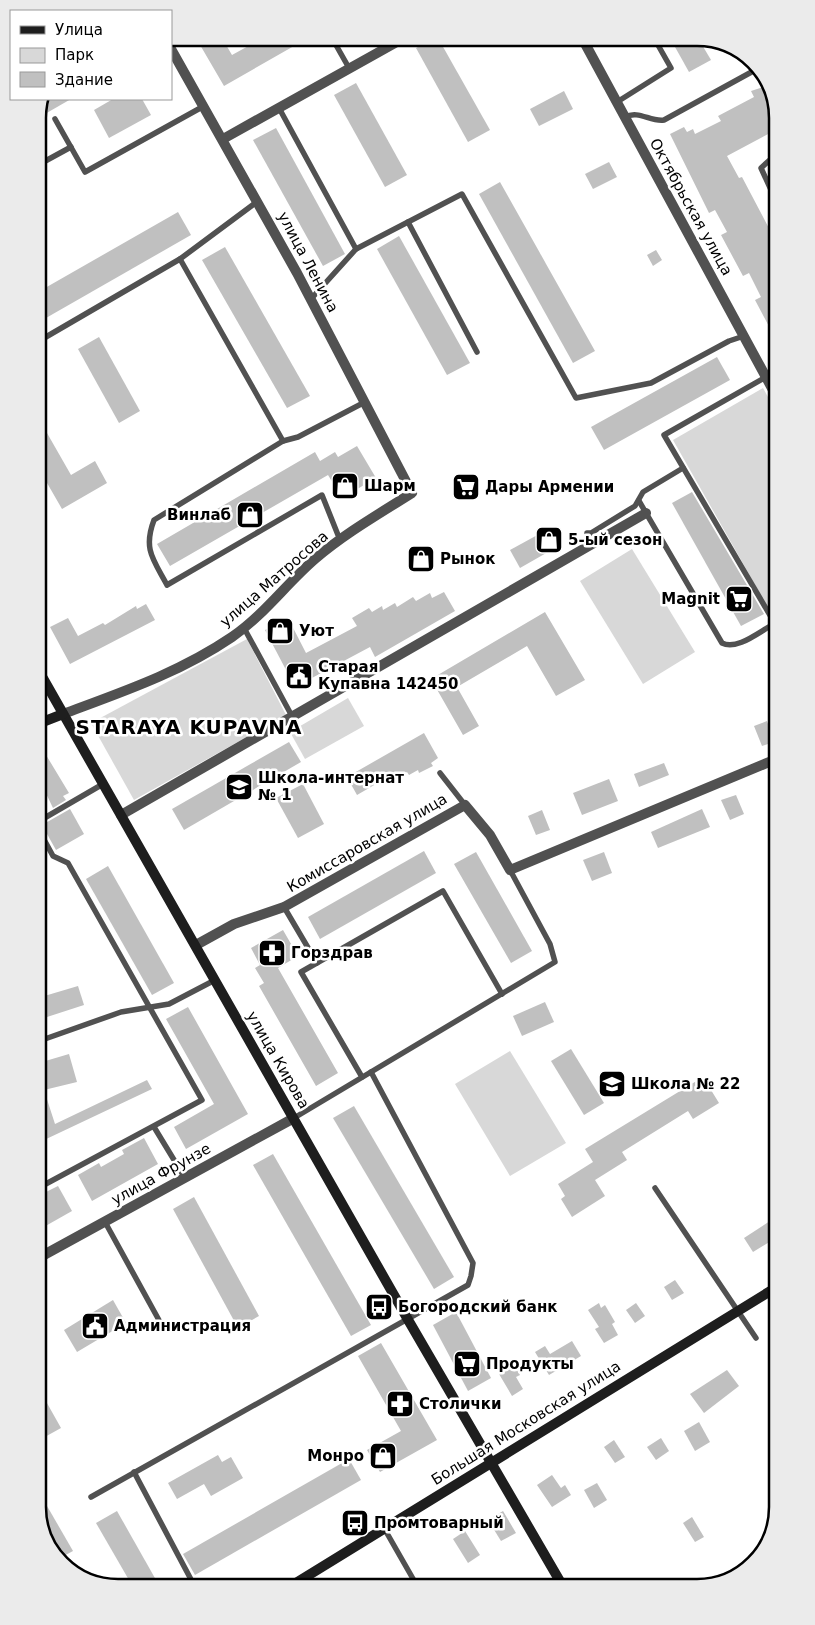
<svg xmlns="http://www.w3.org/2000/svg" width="815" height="1625" font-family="'DejaVu Sans',sans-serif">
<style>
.green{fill:#d8d8d8}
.building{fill:#c0c0c0}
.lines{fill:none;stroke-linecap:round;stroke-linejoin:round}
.lane{stroke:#515151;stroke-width:5.5}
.street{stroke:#515151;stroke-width:10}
.secondary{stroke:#1e1e1e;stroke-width:10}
.labels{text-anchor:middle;stroke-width:5;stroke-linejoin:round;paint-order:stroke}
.street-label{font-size:15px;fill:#000;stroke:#fff}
.poi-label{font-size:15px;font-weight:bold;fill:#000;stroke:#fff;text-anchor:start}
.district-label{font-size:20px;font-weight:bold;letter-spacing:1px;fill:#000;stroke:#fff}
.rim{fill:none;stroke:#000;stroke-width:2.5}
</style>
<rect width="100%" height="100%" fill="#fff"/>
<!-- green -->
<g class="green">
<polygon points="763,388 773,406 774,618 673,440"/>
<polygon points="632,549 695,652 643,684 580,581"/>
<polygon points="247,639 286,715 134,800 91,723"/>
<polygon points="348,698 364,726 305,759 290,732"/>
<polygon points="510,1051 566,1143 510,1176 455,1084"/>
</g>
<!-- building -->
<g class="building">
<polygon points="196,38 222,38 232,55 263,38 308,38 224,86"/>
<polygon points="435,38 438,38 490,130 468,142 416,48"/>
<polygon points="670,38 698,38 711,60 689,72"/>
<polygon points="356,83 407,175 385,187 334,95"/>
<polygon points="769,85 771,88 772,132 727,156 739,178 742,177 772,234 772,332 755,300 761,297 749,273 743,276 721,235 727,232 715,210 709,213 670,134 684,127 687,132 693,129 695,134 721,121 718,116 754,97 751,91"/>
<polygon points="564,91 573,109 539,126 530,109"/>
<polygon points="44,99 71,99 38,118"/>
<polygon points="113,99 142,99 151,115 109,138 94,110"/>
<polygon points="276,128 345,254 323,266 253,140"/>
<polygon points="609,162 617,177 593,189 585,174"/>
<polygon points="500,182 595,351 573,363 479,194"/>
<polygon points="178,212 191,235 39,322 38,292"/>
<polygon points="399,236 470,363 447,375 377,249"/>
<polygon points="225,247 310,396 287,408 202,260"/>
<polygon points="656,250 662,260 653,266 647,255"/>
<polygon points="99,337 140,411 119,423 78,349"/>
<polygon points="717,357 730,380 604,450 591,427"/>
<polygon points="39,419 71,475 95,461 107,483 62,509 39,469"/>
<polygon points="357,446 376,478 342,498 328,475 170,566 157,544 315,452 320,461 335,452 338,457"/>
<polygon points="692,492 764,614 741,626 672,503"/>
<polygon points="552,527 562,544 520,568 510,550"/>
<polygon points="444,592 455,611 375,657 370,647 295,687 265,630 288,618 306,653 357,626 352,618 369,608 372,612 382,606 383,610 395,603 397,607 413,597 416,601 430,593 432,598"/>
<polygon points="146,604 155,620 70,664 50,627 68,618 78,636 103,623 105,625 136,606 137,609"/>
<polygon points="545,612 585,680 556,696 527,646 457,687 479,726 463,735 431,679"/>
<polygon points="767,721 774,742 762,746 754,726"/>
<polygon points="424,733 438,758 431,763 433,766 419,773 418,770 409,775 407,772 398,777 395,773 357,795 347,777"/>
<polygon points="289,742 301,762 184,830 172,809"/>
<polygon points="40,745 69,793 63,796 66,800 53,808 40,781"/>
<polygon points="664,763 669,775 639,787 634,774"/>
<polygon points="609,779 618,801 582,815 573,793"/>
<polygon points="303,784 324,824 298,838 276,798"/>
<polygon points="736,795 744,814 730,820 721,800"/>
<polygon points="70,809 84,834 56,850 42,825"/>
<polygon points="702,809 710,827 658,848 651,832"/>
<polygon points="542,810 550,830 536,835 528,816"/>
<polygon points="424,851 436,873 320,939 308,917"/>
<polygon points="476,852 532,951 511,963 454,864"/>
<polygon points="604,852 612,873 592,881 583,860"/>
<polygon points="108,866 174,983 152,995 86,879"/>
<polygon points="283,930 298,956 278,968 338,1073 316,1086 259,986 264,983 255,968 260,965 251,948"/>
<polygon points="78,986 84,1005 47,1017 41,997"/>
<polygon points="545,1002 554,1022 522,1036 513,1016"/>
<polygon points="188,1007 248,1114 186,1149 174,1127 214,1104 166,1019"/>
<polygon points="571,1049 604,1103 584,1115 551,1061"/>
<polygon points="69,1054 77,1082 44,1090 55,1124 147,1080 152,1089 42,1141 42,1062"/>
<polygon points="703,1077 719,1103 693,1119 688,1111 622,1152 627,1160 595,1180 605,1196 572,1217 561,1199 565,1196 558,1184 593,1162 585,1149"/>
<polygon points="354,1106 454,1277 434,1289 333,1118"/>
<polygon points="144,1138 158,1164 92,1201 78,1175 99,1163 101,1167 124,1154 122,1150"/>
<polygon points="273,1154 371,1325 351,1336 253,1165"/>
<polygon points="58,1186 72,1211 42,1228 42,1194"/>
<polygon points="194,1197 259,1316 238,1328 173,1209"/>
<polygon points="776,1217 776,1238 753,1252 744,1238"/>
<polygon points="675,1280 684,1293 672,1300 664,1287"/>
<polygon points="113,1300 126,1323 77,1352 64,1330"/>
<polygon points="599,1303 601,1308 605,1305 615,1322 612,1324 618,1335 604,1343 595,1329 599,1327 588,1310"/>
<polygon points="636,1303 645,1316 635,1323 626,1310"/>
<polygon points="456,1312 491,1378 468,1391 433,1325"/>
<polygon points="572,1341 581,1356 549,1375 535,1352 545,1346 550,1354"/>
<polygon points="381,1343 437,1440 380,1472 367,1450 401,1431 358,1356"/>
<polygon points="514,1365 520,1375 516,1377 523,1389 512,1396 499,1374"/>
<polygon points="727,1370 739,1386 704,1413 690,1394"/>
<polygon points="43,1396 61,1428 43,1438"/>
<polygon points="699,1422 710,1442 695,1451 684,1431"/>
<polygon points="661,1438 669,1451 656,1460 647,1447"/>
<polygon points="614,1440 625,1457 615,1463 604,1447"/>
<polygon points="218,1455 222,1462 231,1457 243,1478 211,1496 204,1484 177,1499 168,1483"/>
<polygon points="349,1459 361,1480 195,1575 183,1554"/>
<polygon points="552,1475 561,1488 565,1485 571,1495 552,1507 537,1485"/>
<polygon points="597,1483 607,1500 594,1508 584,1490"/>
<polygon points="43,1499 73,1551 60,1558 44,1537"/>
<polygon points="117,1511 160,1587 133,1587 96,1523"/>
<polygon points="503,1511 516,1533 501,1541 488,1520"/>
<polygon points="692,1517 704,1537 695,1542 683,1523"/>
<polygon points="465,1531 480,1555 468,1563 453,1539"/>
</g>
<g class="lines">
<!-- lane -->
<g class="lane">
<polyline points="332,38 349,68"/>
<polyline points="617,102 671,68 654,38"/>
<polyline points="279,108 356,249"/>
<path d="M625 117C639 110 650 122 664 120L757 69"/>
<polyline points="55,119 85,172 204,106"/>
<polyline points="772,158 761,168 772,192"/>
<polyline points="38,165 71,147"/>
<polyline points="408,222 477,352"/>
<polyline points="180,259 258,201"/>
<polyline points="311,299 356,249 462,194 576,398 651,383 729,341 744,336"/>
<polyline points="39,341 180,259 283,441"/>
<polyline points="766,377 664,435 774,622"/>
<path d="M639 501 722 643C737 651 760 631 774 624"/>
<polyline points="587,533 591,533 635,506 643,492 683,468"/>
<path d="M338 535 322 495 167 585C153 559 143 549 154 520L283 441 298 437 365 402"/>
<polyline points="244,628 293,718"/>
<polyline points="440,773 465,805"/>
<polyline points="41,820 103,784"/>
<polyline points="41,834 53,856 68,863 202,1100 42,1186"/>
<polyline points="284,907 317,963"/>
<polyline points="42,1040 121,1012 169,1004 215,980"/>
<polyline points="362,1077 301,972 443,891 502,994"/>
<polyline points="294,1118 555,962 550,944 510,870"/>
<polyline points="154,1127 185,1178"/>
<polyline points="655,1188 756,1338"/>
<polyline points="105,1222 160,1322"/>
<polyline points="134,1472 195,1587"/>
<polyline points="91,1497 468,1285 471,1276 473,1263 371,1072"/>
<polyline points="384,1528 416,1584"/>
<polyline points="746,1564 747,1566"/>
</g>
<!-- street -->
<g class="street">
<polyline points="582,38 773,390"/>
<polyline points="223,139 404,38"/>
<path d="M63 714C122 692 179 673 232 637 264 615 286 584 315 559 344 534 379 514 412 493L297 273 171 49"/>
<polyline points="121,815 646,513"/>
<polyline points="196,945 234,924 284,907 465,805 490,835 510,870 774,760"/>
<polyline points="42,1256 294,1118"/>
</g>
<!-- secondary -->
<g class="secondary">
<polyline points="40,673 407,1318 561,1583"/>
<polyline points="40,723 63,714"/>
<polyline points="291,1586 777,1287"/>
</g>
</g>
<!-- icons -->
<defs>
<g id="shop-square" transform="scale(1.4375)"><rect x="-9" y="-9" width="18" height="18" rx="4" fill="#000" stroke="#fff"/><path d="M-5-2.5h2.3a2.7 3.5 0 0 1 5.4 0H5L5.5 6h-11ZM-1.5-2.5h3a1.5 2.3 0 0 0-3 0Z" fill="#fff"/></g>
<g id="supermarket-square" transform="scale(1.4375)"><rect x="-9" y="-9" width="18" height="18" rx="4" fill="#000" stroke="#fff"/><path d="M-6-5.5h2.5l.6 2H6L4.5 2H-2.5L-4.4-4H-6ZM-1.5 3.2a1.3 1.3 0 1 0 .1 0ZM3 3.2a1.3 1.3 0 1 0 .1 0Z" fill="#fff"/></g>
<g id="civic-square" transform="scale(1.4375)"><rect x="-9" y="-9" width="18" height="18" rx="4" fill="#000" stroke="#fff"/><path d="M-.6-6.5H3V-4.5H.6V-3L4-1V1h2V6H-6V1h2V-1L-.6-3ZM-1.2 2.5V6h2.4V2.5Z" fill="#fff"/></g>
<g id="school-square" transform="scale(1.4375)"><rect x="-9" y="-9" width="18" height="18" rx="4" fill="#000" stroke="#fff"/><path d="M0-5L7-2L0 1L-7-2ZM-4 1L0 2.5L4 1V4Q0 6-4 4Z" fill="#fff"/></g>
<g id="pharmacy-square" transform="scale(1.4375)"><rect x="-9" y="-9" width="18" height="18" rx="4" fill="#000" stroke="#fff"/><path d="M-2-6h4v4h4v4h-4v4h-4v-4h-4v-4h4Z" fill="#fff"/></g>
<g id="bus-square" transform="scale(1.4375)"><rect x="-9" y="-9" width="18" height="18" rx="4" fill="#000" stroke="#fff"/><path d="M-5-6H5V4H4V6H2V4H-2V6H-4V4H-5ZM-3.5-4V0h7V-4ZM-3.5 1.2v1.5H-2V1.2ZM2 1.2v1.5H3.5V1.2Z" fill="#fff"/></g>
</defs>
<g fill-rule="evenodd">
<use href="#shop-square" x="345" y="486"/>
<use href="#supermarket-square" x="466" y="487"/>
<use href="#shop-square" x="250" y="515"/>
<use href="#shop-square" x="549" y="540"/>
<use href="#shop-square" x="421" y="559"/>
<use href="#supermarket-square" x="739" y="599"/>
<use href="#shop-square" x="280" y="631"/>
<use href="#civic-square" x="299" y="676"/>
<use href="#school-square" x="239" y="787"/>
<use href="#pharmacy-square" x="272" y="953"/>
<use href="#school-square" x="612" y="1084"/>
<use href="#bus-square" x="379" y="1307"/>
<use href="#civic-square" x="95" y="1326"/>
<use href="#supermarket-square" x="467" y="1364"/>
<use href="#pharmacy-square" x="400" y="1404"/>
<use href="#shop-square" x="383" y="1456"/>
<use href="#bus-square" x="355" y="1523"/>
</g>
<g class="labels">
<!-- street labels -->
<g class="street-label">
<text transform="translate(691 207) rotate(61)" y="5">Октябрьская улица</text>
<text transform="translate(308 262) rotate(62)" y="5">улица Ленина</text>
<text transform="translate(274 579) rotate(-41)" y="5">улица Матросова</text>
<text transform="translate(367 843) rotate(-30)" y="5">Комиссаровская улица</text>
<text transform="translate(278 1060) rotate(60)" y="5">улица Кирова</text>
<text transform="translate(161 1174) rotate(-29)" y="5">улица Фрунзе</text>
<text transform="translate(526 1423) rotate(-32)" y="5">Большая Московская улица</text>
</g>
<!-- poi labels -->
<g class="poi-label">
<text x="364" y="491">Шарм</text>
<text x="485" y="492">Дары Армении</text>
<text x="231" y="520" text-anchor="end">Винлаб</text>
<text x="568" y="545">5-ый сезон</text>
<text x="440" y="564">Рынок</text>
<text x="720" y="604" text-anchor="end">Magnit</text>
<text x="299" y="636">Уют</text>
<text x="318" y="672">Старая<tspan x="318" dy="17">Купавна 142450</tspan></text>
<text x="258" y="783">Школа-интернат<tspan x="258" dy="17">№ 1</tspan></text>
<text x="291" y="958">Горздрав</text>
<text x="631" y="1089">Школа № 22</text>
<text x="398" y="1312">Богородский банк</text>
<text x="114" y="1331">Администрация</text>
<text x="486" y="1369">Продукты</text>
<text x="419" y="1409">Столички</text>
<text x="364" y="1461" text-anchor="end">Монро</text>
<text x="374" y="1528">Промтоварный</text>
</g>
<!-- district labels -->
<g class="district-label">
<text x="189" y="734">STARAYA KUPAVNA</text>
</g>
</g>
<!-- crop -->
<path d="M0 0H815V1625H0ZM118 46H697A72 72 0 0 1 769 118V1507A72 72 0 0 1 697 1579H118A72 72 0 0 1 46 1507V118A72 72 0 0 1 118 46Z" fill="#ebebeb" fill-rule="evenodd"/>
<path class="rim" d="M118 46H697A72 72 0 0 1 769 118V1507A72 72 0 0 1 697 1579H118A72 72 0 0 1 46 1507V118A72 72 0 0 1 118 46Z"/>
<!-- legend -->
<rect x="10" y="10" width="162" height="90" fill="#ffffff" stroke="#999999"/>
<rect x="20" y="26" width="25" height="8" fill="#1e1e1e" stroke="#999999"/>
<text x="55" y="35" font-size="15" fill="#000000">Улица</text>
<rect x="20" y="48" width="25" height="15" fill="#d8d8d8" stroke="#999999"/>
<text x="55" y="60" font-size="15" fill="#000000">Парк</text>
<rect x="20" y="72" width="25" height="15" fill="#c0c0c0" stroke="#999999"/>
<text x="55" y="85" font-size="15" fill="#000000">Здание</text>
</svg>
